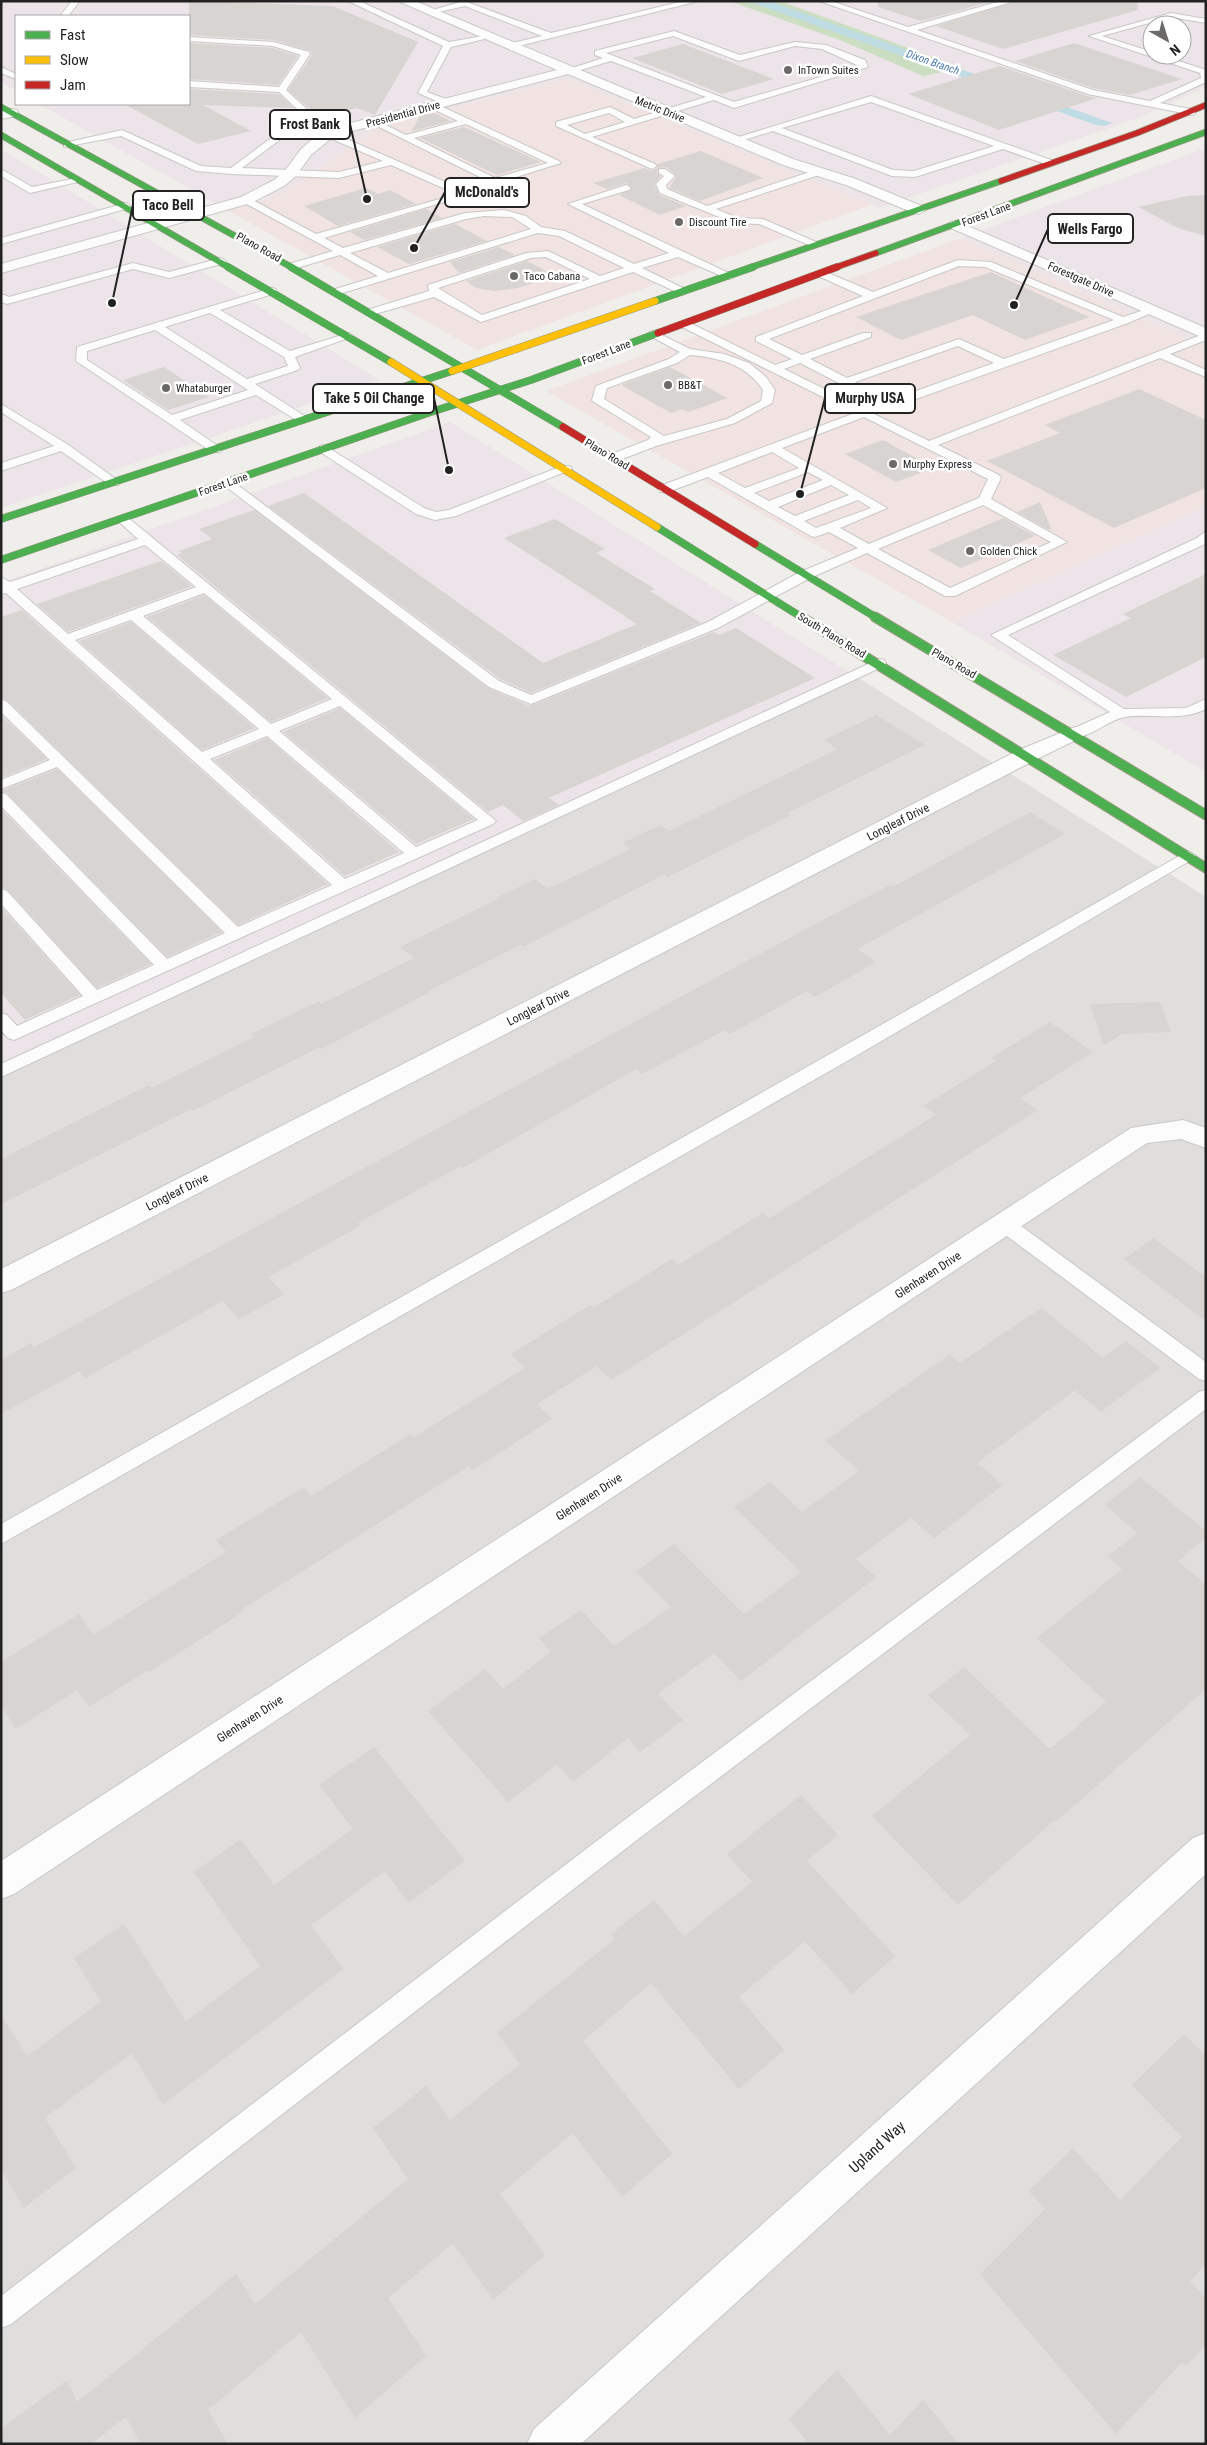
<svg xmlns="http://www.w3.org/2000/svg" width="1207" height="2445" font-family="'Roboto Condensed',sans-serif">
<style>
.residential{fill:#dfdedc}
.commercial{fill:#f1e3e1}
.industrial{fill:#ede4e9;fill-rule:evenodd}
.forest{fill:#cbdec1}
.water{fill:#bfdbe3}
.building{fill:#d7d4d2}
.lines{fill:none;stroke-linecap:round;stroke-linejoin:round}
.lane-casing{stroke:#c9c8c7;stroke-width:2}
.street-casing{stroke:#c9c8c7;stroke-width:2}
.fast-far2-casing{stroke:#999a82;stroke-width:7}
.fast-far1-casing{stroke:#999a82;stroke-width:8}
.fast-casing{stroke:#999a82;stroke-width:11}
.slow-casing{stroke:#999a82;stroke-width:8}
.jam-far1-casing{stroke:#999a82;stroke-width:7}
.jam-casing{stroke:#999a82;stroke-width:8}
.lane{fill:#fdfcfc;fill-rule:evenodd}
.street{fill:#fdfcfc;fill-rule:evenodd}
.fast-far2{stroke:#4caf50;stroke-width:5.5}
.fast-far1{stroke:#4caf50;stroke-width:7}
.fast{stroke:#4caf50;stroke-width:9}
.slow{stroke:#ffc107;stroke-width:7}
.jam-far1{stroke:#c62828;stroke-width:5.5}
.jam{stroke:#c62828;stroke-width:7}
.poi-dot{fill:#6a6968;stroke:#fff;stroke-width:2}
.labels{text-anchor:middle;stroke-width:5;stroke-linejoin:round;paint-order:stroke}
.far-water-label{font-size:11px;font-style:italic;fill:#4a7aab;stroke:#fff}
.far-poi-label{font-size:11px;fill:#222;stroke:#fff;text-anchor:start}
.far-street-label{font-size:11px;fill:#222;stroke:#fff}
.street-label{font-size:12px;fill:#222;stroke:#fff}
.near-street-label{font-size:15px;fill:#222;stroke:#fff}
.leader{fill:none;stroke:#222;stroke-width:2}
.callout-dot{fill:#222;stroke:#fff;stroke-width:2}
.callout{fill:#fff;stroke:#222;stroke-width:2}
.callout-label{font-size:14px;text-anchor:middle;font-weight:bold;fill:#222}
</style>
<rect width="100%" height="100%" fill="#f0eeeb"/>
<!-- residential -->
<polygon class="residential" points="849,672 1206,897 1206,2444 1,2444 1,1063"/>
<!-- commercial -->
<g class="commercial">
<polygon points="568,79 876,203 477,350 229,211 282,194 383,125"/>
<polygon points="961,238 1206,347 1206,506 952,622 546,391"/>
</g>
<!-- industrial -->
<g class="industrial">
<path d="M1 1H1206V87L1138 118 879 208 568 79 383 125 282 194 229 211 39 104H189V16H16V91L1 82ZM1152 25H1182V55H1152Z"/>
<polygon points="1206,148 1206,347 961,238"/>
<polygon points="1,149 380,380 1,508"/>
<polygon points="450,422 849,672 1,1063 1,583"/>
<polygon points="1206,506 1206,772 952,622"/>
</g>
<!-- forest -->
<polygon class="forest" points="729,1 780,1 963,68 923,76 840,40"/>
<!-- water -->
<polygon class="water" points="747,1 769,1 1112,123 1105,126 1096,125"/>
<!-- building -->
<g class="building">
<polygon points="189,1 333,6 418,42 375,115 357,108 348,110 310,109 288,90 312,55 311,51 274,40 189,35"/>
<polygon points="878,1 993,1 921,21 878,7"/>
<polygon points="1017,1 1137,1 1138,10 1003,49 936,26"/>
<polygon points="189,43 273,48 298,56 278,85 189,79"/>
<polygon points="1074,43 1182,79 1130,95 1093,88 1015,61"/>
<polygon points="683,44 774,79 722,94 632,58"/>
<polygon points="1000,66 1087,96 1097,98 999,130 908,94"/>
<polygon points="189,89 278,94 294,108 203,105 251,131 198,144 124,104 189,104"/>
<polygon points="432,112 451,121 412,131 420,115"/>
<polygon points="464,127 541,162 497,175 420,138"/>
<polygon points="701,151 763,178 700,201 669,188 677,176 666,167 658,168 658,164"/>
<polygon points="645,168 651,171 658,168 657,173 661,176 654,184 659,195 686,206 660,215 619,195 632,189 627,183 607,189 593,183"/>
<polygon points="366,188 378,194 390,190 416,204 338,226 304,206"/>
<polygon points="1206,195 1206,236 1178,228 1138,207 1187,196"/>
<polygon points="426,209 442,218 364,240 350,232"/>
<polygon points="455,224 487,241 409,264 377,247"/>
<polygon points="499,247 515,255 459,273 450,262"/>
<polygon points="527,261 555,276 518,288 494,291 476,288 466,281"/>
<polygon points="991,272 1089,317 1025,340 973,315 901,340 856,317"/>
<polygon points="164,367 209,397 168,410 123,380"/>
<polygon points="670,367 709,388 727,398 688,412 682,409 671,413 621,385"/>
<polygon points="1139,389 1206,420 1206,488 1114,528 987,461 1060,433 1045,425"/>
<polygon points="883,440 934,468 896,482 845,454"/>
<polygon points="304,493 543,663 637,624 504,538 555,519 605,549 596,553 655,589 650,591 701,623 531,693 500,679 268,506"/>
<polygon points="1040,502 1051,528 1049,530 1017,512"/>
<polygon points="254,510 488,688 530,706 714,632 719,635 736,628 815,678 549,798 559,805 523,821 503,805 488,812 177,555 182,553 179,551 212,539 199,529"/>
<polygon points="1003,518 1035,536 961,568 928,550"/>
<polygon points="161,561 192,586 68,632 37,604"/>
<polygon points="1206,574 1206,657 1126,697 1053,655 1131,618 1123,614"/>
<polygon points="204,595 328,698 271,722 147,617"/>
<polygon points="22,610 328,884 238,925 7,700 1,698 1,617"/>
<polygon points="131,622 255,728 202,750 79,641"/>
<polygon points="340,708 474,819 416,844 283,732"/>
<polygon points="1,715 47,759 1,778"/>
<polygon points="876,715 925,745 787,813 791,815 668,877 665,874 523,947 520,945 428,991 430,992 321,1049 320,1047 193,1111 191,1109 1,1204 1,1159 149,1085 151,1088 254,1037 251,1034 319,1001 321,1004 414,958 400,947 498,899 496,898 535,879 548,889 631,849 623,843 660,825 669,831 838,749 824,740"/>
<polygon points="267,738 399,852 345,876 214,760"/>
<polygon points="57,769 222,932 167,957 7,793 1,791"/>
<polygon points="1,809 151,964 97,988 8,890 1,887"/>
<polygon points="1030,812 1065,834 857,949 876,962 815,997 807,991 730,1034 725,1030 642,1074 636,1069 463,1168 461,1166 358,1223 360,1226 268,1277 284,1294 239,1319 223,1301 85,1378 80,1371 1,1414 1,1360 31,1343 34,1347 819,922 890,885 893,887"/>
<polygon points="1,907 80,995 25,1020 1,993"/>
<polygon points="1160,1002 1171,1032 1122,1034 1104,1045 1090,1004"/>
<polygon points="1050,1022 1093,1052 1020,1098 1038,1110 611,1380 597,1366 537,1404 552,1419 473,1470 469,1466 241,1610 243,1612 149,1672 148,1670 89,1707 77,1690 16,1729 1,1706 1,1662 79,1614 93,1635 226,1552 216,1540 304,1487 311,1496 411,1434 414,1437 525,1368 511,1354 590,1305 593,1308 672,1259 678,1265 763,1213 770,1218 936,1115 923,1106 996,1061 991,1058"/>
<polygon points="1153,1238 1206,1277 1206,1321 1124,1259"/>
<polygon points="1041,1308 1103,1358 1126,1341 1160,1368 1101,1412 1075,1390 977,1463 1003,1485 934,1538 911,1518 856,1559 876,1577 741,1681 714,1653 658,1694 683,1720 640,1752 628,1738 573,1782 557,1764 508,1802 428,1711 485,1669 503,1689 551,1652 539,1638 581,1610 614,1646 671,1607 636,1572 674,1544 744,1614 801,1572 734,1507 770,1482 802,1512 859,1471 825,1441 949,1355 960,1363"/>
<polygon points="1140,1477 1206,1531 1206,1538 1178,1561 1206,1585 1206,1689 1057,1821 1056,1819 958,1905 872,1816 970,1735 928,1695 964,1667 1050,1749 1106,1702 1037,1638 1122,1569 1108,1556 1137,1533 1105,1505"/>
<polygon points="374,1747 465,1861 409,1903 385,1871 311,1925 343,1969 163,2104 132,2053 45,2118 76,2168 24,2208 1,2170 1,2015 27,2056 101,2002 74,1958 124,1924 186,2021 260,1966 194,1872 241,1839 274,1885 353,1829 319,1785"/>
<polygon points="801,1795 838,1835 807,1861 895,1956 852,1994 805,1941 739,1997 784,2050 739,2089 651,1983 583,2041 672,2154 622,2197 573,2133 500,2194 545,2255 493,2300 453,2243 388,2298 426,2356 355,2418 301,2332 208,2410 228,2444 141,2444 126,2417 91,2444 1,2444 1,2429 67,2380 77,2402 236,2274 255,2304 408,2179 373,2128 426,2086 450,2120 520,2064 497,2033 615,1939 611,1934 654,1900 684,1936 752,1882 727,1854"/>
<polygon points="1184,2034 1206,2056 1206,2264 1190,2281 1206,2298 1206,2345 1186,2366 1182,2362 1116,2434 980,2274 1045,2209 1029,2191 1073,2148 1120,2200 1182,2137 1132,2085"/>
<polygon points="837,2370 890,2435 923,2400 959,2444 809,2444 789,2419"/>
</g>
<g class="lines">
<!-- lane casing -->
<g class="lane-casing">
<g id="lane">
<polygon points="72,1 80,1 68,16 60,16"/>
<polygon points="348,1 359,1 449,42 489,35 493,37 451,47 427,92 449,100 450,102 446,105 418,93 443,46"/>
<polygon points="464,1 551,33 684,1 699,1 511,48 508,48 508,44 542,36 465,6 430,14 426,12"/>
<polygon points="819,1 831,1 908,27 1001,1 1015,1 917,30 1093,90 1150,101 1201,78 1200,73 1089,36 1171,13 1206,19 1206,23 1171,17 1102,36 1152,52 1152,55 1160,55 1206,70 1206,82 1160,103 1195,110 1195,114 1192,115 1088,94"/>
<path d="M674 31 740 55 795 42 826 45 865 60 868 67 734 108 714 100 592 137 655 164 657 166 652 169 556 126V122L610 107 634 119 706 97 611 61 567 74 563 71 603 58 595 55V51ZM673 36 739 61 795 46 822 49 859 66 734 102 606 53ZM609 113 625 122 585 134 567 125Z"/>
<path d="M189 37 274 42 309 52 310 54 286 90 333 133 459 188 464 196 324 238 343 248 465 213 504 210 526 216 541 227 565 231 634 264 669 253 568 204 626 185 631 188 629 190 582 204 735 276 730 279 726 278 678 257 642 268 687 290 688 292 683 295 633 272 481 322 434 297 375 314H367V310L429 291 428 285 526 253 548 251 600 276 624 268 559 236 538 233 336 295 331 292 332 290 378 276 340 255 297 268H289V264L333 251 243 202V198H249L316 234 454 195 452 192 391 165 339 178 232 174 196 171 121 136 64 147V143L122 130 201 166 231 168 287 126 311 122 279 92 189 87V81L279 87 301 55 273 46 189 41ZM316 127 327 137 383 161 339 172 242 168 293 130ZM484 216 512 217 531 229 388 273 350 253 466 219ZM546 257 590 279 482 315 438 288 531 258Z"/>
<polygon points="1,67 16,74 16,79 1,73"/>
<path d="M871 96 1054 161 1056 163 1048 165 1003 149 915 177 892 176 773 131 734 143 729 140ZM871 102 994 146 914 171 893 170 782 128Z"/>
<path d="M434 103 559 161 561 163 494 184 369 122 376 120 406 135 458 121 431 108 430 106ZM466 124 548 163 495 178 414 138Z"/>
<polygon points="1,169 32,187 77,178 82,181 30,193 1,176"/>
<polygon points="659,169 665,169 675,176 666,185 667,189 707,206 816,170 822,170 822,174 716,209 738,218 763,219 823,245 814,247 759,224 734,223 660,193 656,184 664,176 659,173"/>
<polygon points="126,203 131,206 129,208 1,244 1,238"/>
<polygon points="221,258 226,261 225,263 169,278 133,269 7,304 1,302 1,294 9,297 133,263 169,272"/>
<path d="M958 260 991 262 1123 317 1153 307 1158 310 1128 323 874 414 929 441 1206 333V340L1170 354 1206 370V377L1160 358 938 445 999 475 1001 478 991 499 1067 542 955 596H945L867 553 810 578 718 628 531 704 489 687 221 483 227 479 231 480 499 681 531 695 708 622 800 572 858 548 829 532 815 537 811 536 708 477 668 492H660L658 489 660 486 855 413 680 326V322H688L775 365 792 359 756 341V337L863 296 818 276V272H826L873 292ZM959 266 985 267 1114 320 1004 359 959 339 847 378 810 359 871 337V333H863L802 355 769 339ZM958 346 994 363 891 400 855 382ZM800 363 880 404 865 409 784 369ZM864 417 988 479 979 498 869 544 840 528 887 508 782 448ZM772 452 799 468 745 488 718 473ZM808 472 823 480 769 501 754 493ZM831 485 849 495 795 516 778 507ZM858 500 871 508 816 528 804 521ZM983 505 1051 542 950 588 878 549Z"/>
<path d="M272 288 276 289V293L220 310 290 351 349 333 354 336 295 357 300 368 298 370 255 384 306 417V421H298L256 395 180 420 222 449 220 452H212L76 361 77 347ZM210 313 284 357 288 366 247 379 165 327ZM155 330 248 390 172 415 87 360V351Z"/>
<path d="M654 331 690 349 724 354 749 363 766 377 775 390 772 403 735 423 656 446 617 461H609V455L648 440 651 437 594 402 592 400 596 386 669 359 680 352 650 336V332ZM690 355C720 358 746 364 763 390L761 401 727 419 664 436 604 399 607 388 677 363Z"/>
<polygon points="1,404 67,444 120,482 118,485 110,485 61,451 1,471 1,463 54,446 1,412"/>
<polygon points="324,445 424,508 436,512 449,510 562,466 570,466 572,469 456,516 435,520 416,514 320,452 320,446"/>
<path d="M122 515 126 516 496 821 493 824 14 1040 8 1038 1 1030V1013L7 1015 17 1026 83 996 1 904V889L7 891 97 990 154 965 1 806V793L6 794 167 959 225 933 57 767 1 789V780L50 760 1 712V700L6 701 238 927 332 885 6 593 1 594V577L10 582 138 539 116 519ZM145 545 196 587 68 634 17 589ZM204 593 332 699 271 724 143 616ZM131 620 259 729 202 752 75 640ZM340 706 478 820 416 847 279 731ZM267 736 404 853 345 879 210 759Z"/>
<path d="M1206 531 1205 544 1008 635 1124 709 1186 708 1206 699V709C1180 722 1152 713 1125 717 1107 720 1088 741 1070 736L1068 733 1070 730 1110 712 991 635 1197 538Z"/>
<polygon points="879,659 884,660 886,663 884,666 1,1077 1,1064"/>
<polygon points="1188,851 1196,856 1193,859 854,1057 1,1544 1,1524"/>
<polygon points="1006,1218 1013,1220 1206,1362 1206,1381 1199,1379 999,1230 997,1225 999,1220"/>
<polygon points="1206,1390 1206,1409 633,1843 11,2324 1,2328 1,2296 615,1827 1199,1392"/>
</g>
</g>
<!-- street casing -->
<g class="street-casing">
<g id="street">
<polygon points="398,1 415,1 793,159 856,179 924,207 926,210 919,214 914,213 846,185 783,165 568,74 349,132 329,140 311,155 295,177 284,186 251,203 1,273 1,264 241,197 274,180 285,171 301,149 319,134 339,126 557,70"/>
<polygon points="12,109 17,110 18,113 17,116 1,119 1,111"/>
<polygon points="956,221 1206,328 1206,339 951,228 949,225 951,222"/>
<polygon points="1075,727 1082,729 1086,733 1082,737 1035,760 11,1290 1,1293 1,1269 1019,750"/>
<polygon points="1183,1120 1206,1128 1206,1148 1181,1139 1147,1143 14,1894 1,1899 1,1861 1131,1128"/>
<polygon points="1206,1833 1206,1874 581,2444 527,2444 534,2429 1193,1838"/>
</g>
</g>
<!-- fast-far2 casing -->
<g class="fast-far2-casing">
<g id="fast-far2">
<polyline points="1,107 293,268"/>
<polyline points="1,135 230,268"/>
<polyline points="876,253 1206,132"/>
<polyline points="749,268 1001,181"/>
</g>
</g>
<!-- fast-far1 casing -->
<g class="fast-far1-casing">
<g id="fast-far1">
<polyline points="228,267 391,362"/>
<polyline points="291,267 563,427"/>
<polyline points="655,301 753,267"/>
<polyline points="1,519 452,371"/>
<polyline points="657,527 803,618"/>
<polyline points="755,544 877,618"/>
<polyline points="1,560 431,412 531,380 658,333"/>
</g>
</g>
<!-- fast casing -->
<g class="fast-casing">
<g id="fast">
<polyline points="801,617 1206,868"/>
<polyline points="875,617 1206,815"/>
</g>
</g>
<!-- slow casing -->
<g class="slow-casing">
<g id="slow">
<polyline points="391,362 657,527"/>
<polyline points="452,371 655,301"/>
</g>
</g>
<!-- jam-far1 casing -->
<g class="jam-far1-casing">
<g id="jam-far1">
<polyline points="1001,181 1137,133 1206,105"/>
<polyline points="834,268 876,253"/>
</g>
</g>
<!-- jam casing -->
<g class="jam-casing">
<g id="jam">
<polyline points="658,333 837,267"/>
<polyline points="563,427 755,544"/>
</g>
</g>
<!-- lane -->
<use href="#lane" class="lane"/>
<!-- street -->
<use href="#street" class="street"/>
<!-- fast-far2 -->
<use href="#fast-far2" class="fast-far2"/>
<!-- fast-far1 -->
<use href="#fast-far1" class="fast-far1"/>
<!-- fast -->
<use href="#fast" class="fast"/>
<!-- slow -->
<use href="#slow" class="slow"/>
<!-- jam-far1 -->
<use href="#jam-far1" class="jam-far1"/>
<!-- jam -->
<use href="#jam" class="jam"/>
</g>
<!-- markers -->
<g class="poi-dot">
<circle cx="788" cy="70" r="5"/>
<circle cx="679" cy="222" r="5"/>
<circle cx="514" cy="276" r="5"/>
<circle cx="668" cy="385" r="5"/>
<circle cx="166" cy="388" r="5"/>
<circle cx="893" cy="464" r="5"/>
<circle cx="970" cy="551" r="5"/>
</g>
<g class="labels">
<!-- far-water labels -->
<g class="far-water-label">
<text transform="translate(933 62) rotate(19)" y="4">Dixon Branch</text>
</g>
<!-- far-poi labels -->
<g class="far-poi-label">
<text x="798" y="74">InTown Suites</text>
<text x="689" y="226">Discount Tire</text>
<text x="524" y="280">Taco Cabana</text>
<text x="678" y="389">BB&amp;T</text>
<text x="176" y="392">Whataburger</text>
<text x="903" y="468">Murphy Express</text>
<text x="980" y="555">Golden Chick</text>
</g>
<!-- far-street labels -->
<g class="far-street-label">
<text transform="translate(660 109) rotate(22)" y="4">Metric Drive</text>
<text transform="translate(403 114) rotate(-15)" y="4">Presidential Drive</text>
<text transform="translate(986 214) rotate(-20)" y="4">Forest Lane</text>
<text transform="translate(259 247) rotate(29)" y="4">Plano Road</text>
<text transform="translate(1081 279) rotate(24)" y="4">Forestgate Drive</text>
<text transform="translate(606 352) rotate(-21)" y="4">Forest Lane</text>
<text transform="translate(607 454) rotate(31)" y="4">Plano Road</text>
<text transform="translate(223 484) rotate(-19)" y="4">Forest Lane</text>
<text transform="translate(832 635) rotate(31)" y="4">South Plano Road</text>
<text transform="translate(954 663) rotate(30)" y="4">Plano Road</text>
</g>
<!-- street labels -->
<g class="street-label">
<text transform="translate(898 822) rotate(-27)" y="4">Longleaf Drive</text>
<text transform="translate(538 1007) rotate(-27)" y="4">Longleaf Drive</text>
<text transform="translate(177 1192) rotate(-27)" y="4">Longleaf Drive</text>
<text transform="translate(928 1275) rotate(-33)" y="4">Glenhaven Drive</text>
<text transform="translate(589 1497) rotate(-33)" y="4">Glenhaven Drive</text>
<text transform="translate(250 1719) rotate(-33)" y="4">Glenhaven Drive</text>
</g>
<!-- near-street labels -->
<g class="near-street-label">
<text transform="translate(877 2147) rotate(-42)" y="5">Upland Way</text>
</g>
</g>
<!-- callouts -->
<path class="leader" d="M367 199L350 124M414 248L445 192M112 303L133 205M1014 305L1048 229M449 470L434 398M800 494L825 398"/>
<g class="callout-dot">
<circle cx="367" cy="199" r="5"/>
<circle cx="414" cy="248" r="5"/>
<circle cx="112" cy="303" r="5"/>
<circle cx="1014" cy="305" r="5"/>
<circle cx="449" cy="470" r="5"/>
<circle cx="800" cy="494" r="5"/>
</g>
<g class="callout">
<rect x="270" y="110" width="80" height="29" rx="5"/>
<rect x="445" y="178" width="84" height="29" rx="5"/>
<rect x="133" y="191" width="71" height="29" rx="5"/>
<rect x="1048" y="214" width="85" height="29" rx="5"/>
<rect x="313" y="384" width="121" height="29" rx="5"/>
<rect x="825" y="384" width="90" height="29" rx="5"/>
</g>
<g class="callout-label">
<text x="310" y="129">Frost Bank</text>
<text x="487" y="197">McDonald's</text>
<text x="168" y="210">Taco Bell</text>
<text x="1090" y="234">Wells Fargo</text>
<text x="374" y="403">Take 5 Oil Change</text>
<text x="870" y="403">Murphy USA</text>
</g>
<!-- border -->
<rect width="1207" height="2445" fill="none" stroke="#222222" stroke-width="5"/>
<!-- legend -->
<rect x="15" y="15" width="175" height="90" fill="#ffffff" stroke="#a7a7a7"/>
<rect x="25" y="31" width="25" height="8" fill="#4caf50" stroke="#a7a7a7"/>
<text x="60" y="40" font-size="15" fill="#222222">Fast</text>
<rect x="25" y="56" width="25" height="8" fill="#ffc107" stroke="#a7a7a7"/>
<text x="60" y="65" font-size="15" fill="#222222">Slow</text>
<rect x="25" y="81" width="25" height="8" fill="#c62828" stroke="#a7a7a7"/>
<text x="60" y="90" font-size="15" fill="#222222">Jam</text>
<!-- north arrow -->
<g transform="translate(1167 40) rotate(141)"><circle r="24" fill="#ffffff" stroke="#a7a7a7"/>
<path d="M0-4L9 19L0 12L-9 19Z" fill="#6a6968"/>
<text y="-8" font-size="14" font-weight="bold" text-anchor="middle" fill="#222222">N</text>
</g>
</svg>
